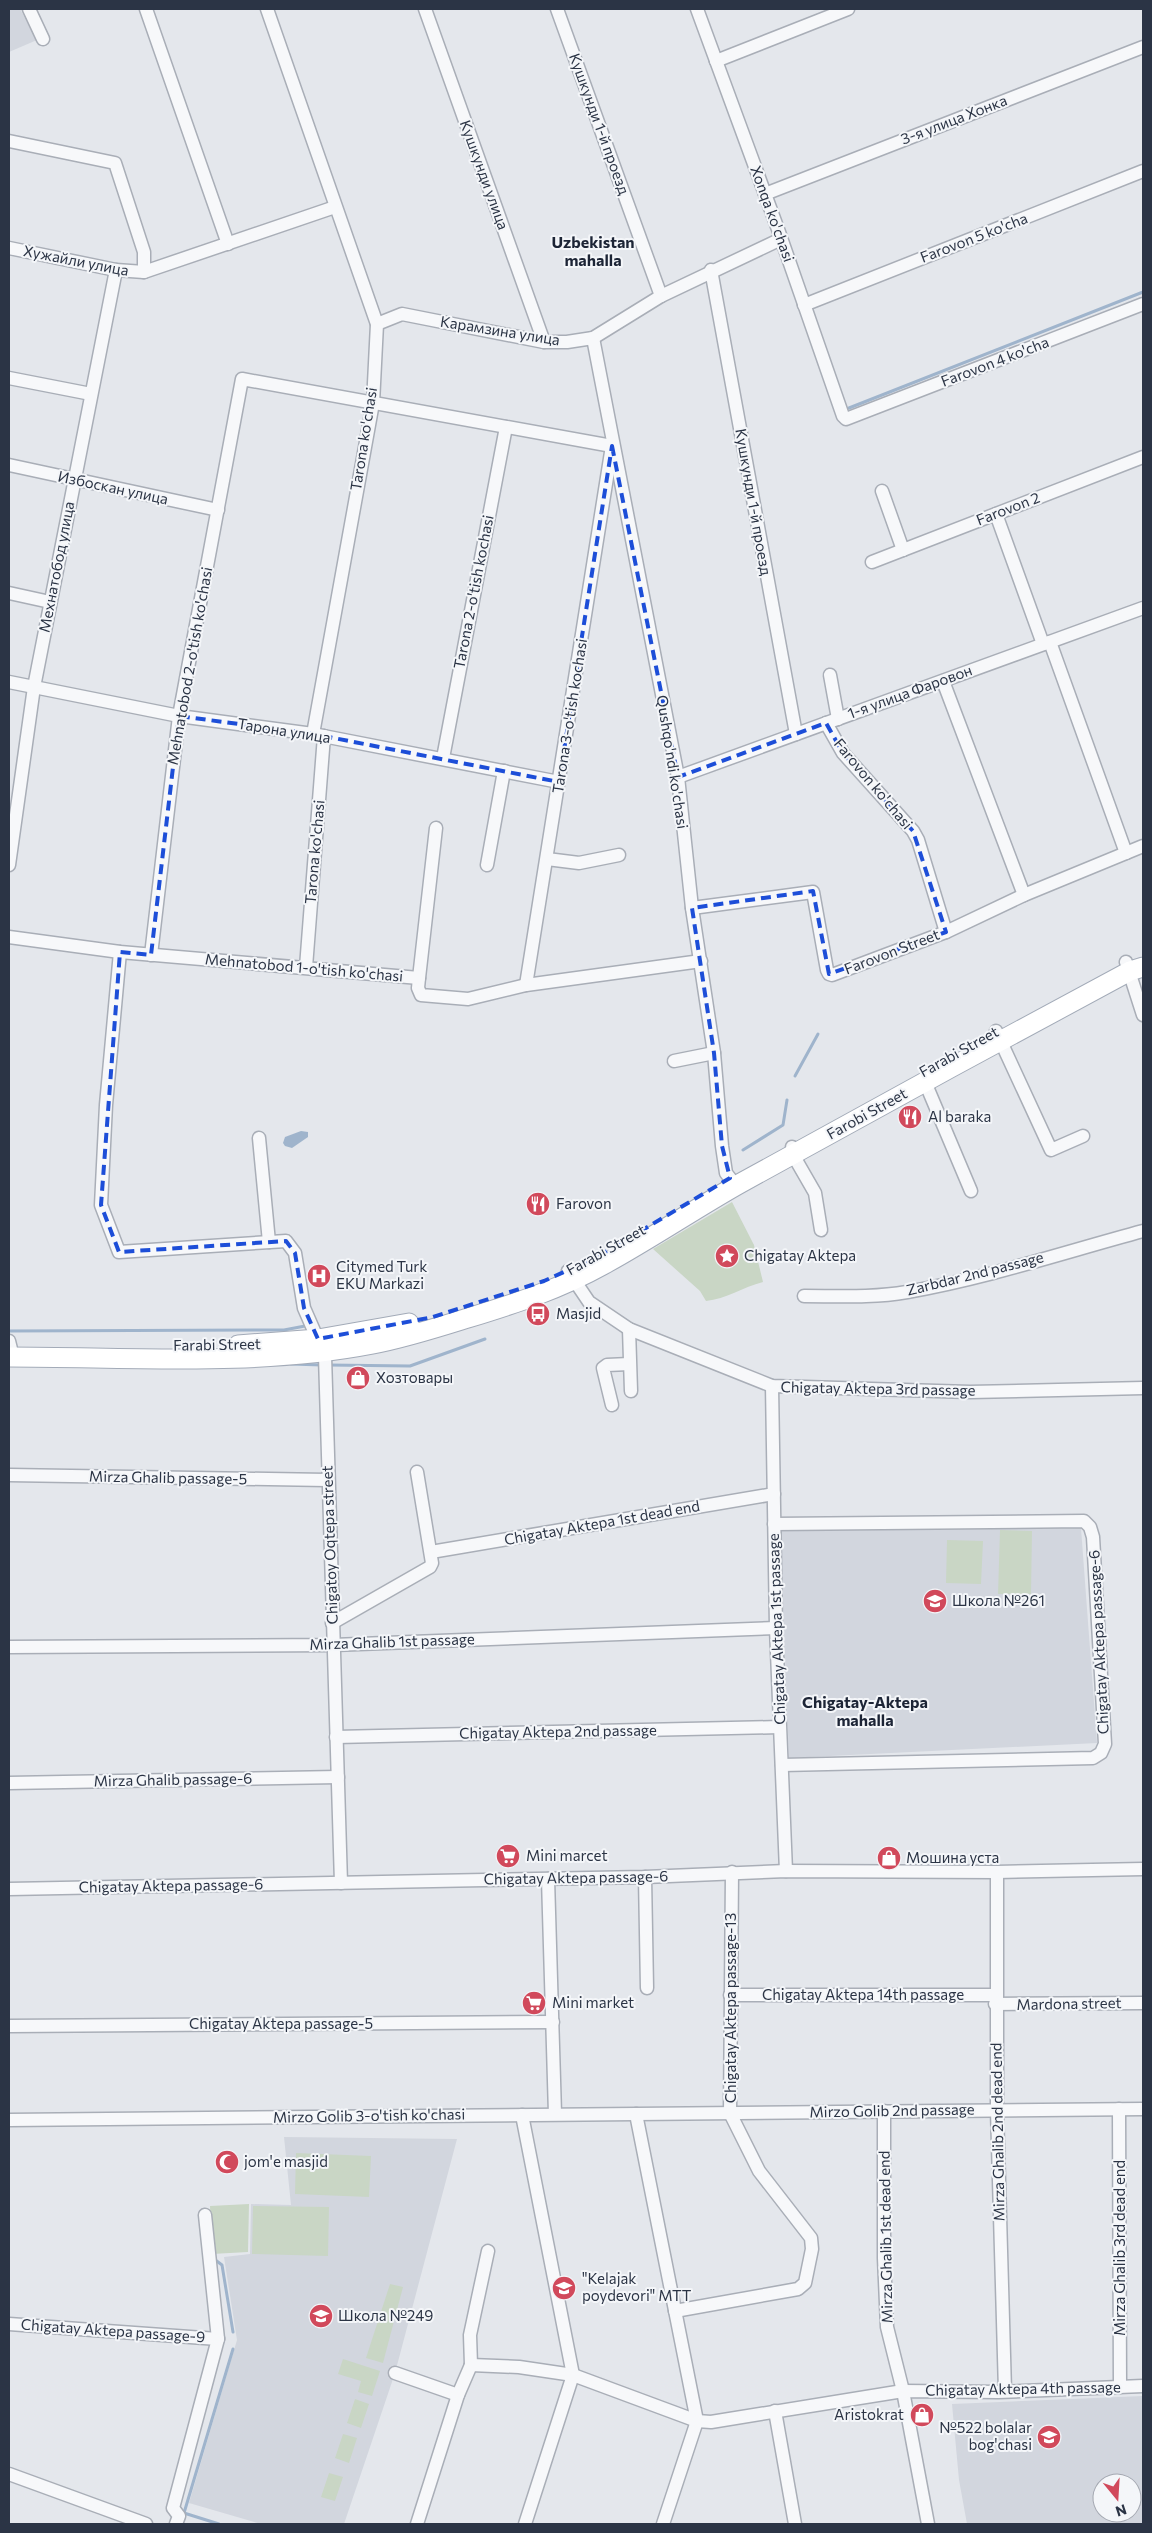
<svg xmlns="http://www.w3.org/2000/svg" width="1152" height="2533" font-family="Commissioner,sans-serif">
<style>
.built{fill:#d2d6de;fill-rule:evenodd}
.green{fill:#c9d6c5}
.water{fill:#9fb4cc}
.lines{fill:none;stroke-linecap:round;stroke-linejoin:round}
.stream{stroke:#9fb4cc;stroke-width:3}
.minor-casing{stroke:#a9aeb7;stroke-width:15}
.primary-casing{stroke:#a3abb8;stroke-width:21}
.minor{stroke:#f7f8fa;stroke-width:12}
.primary{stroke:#fff;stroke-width:19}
.marked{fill:none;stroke:#1d4ed8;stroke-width:4;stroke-dasharray:10 6;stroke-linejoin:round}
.labels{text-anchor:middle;stroke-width:4;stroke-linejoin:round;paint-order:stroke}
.street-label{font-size:15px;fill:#2b3445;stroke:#f4f6f9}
.poi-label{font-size:15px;fill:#2b3445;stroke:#f4f6f9;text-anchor:start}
.neighbourhood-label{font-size:16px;font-weight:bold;fill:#1d2536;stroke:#f4f6f9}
</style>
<rect width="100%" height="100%" fill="#e4e7ec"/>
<!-- built -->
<g class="built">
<polygon points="9,9 20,9 37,40 9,52"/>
<polygon points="1081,1528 1097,1743 789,1758 780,1531"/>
<polygon points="284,2137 457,2139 395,2373 344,2524 261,2524 189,2503 237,2340 224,2257 250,2254 251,2204 291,2205"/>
<path d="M1143 2396V2524H967L959 2480 952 2404ZM1102 2483H1132V2513H1102Z"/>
</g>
<!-- green -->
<g class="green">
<path d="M732 1202 754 1245 763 1282C743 1287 726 1299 706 1301L700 1291 653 1249Z"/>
<polygon points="1000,1530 1032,1531 1031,1594 998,1594"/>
<polygon points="947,1540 983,1541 981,1584 946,1583"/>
<polygon points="296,2153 371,2156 369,2197 295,2194"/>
<polygon points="249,2204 248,2252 212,2254 210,2206"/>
<polygon points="253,2206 329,2207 328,2256 252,2254"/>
<polygon points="390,2284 403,2287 383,2363 366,2358"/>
<polygon points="343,2359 380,2371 372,2396 358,2392 361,2381 338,2374"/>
<polygon points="355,2399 369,2404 361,2428 347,2423"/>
<polygon points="343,2434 357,2438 349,2463 335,2458"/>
<polygon points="329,2473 343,2477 335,2501 321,2497"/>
</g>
<!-- water -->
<polygon class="water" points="301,1131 308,1132 308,1137 292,1148 285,1146 283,1143 285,1137"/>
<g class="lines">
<!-- stream -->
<g class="stream">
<polyline points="849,408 1143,292"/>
<polyline points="795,1076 818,1034"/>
<polyline points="743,1150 783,1125 787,1100"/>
<polyline points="9,1331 284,1330 305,1326"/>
<polyline points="291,1364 322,1365"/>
<polyline points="328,1365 410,1366 485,1339"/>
<polyline points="214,2259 222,2265 233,2332"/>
<polyline points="219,2524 184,2513 233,2349"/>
</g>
<!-- minor casing -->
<g class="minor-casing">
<g id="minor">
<polyline points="29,9 43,39"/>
<polyline points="146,9 228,244"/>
<polyline points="267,9 377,324 373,403 313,734"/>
<polyline points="425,9 544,342"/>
<polyline points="557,9 661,296"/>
<polyline points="697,9 779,232 843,416 846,419 1143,304"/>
<polyline points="716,61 848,9"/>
<polyline points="9,141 115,163 144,252 144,272"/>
<polyline points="765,194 1143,47"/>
<polyline points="9,248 116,270 144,272 335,207"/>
<polyline points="711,270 796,734"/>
<polyline points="804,305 1143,171"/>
<polyline points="377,324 402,314 544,342 567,342 593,338 661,296 781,239"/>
<polyline points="593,338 678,777 692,908 714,1053 722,1146 726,1173 736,1186"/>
<polyline points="9,378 91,394"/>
<polyline points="9,465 218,510"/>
<polyline points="882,491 903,550"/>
<polyline points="996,514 1043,644"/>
<polyline points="872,562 1143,457"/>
<polyline points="9,593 50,602"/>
<polyline points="1050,642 1126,853"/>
<polyline points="830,675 838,719"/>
<polyline points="943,681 1024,895"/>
<polyline points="9,682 179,716 313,734 559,782"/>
<polyline points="826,723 843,753 913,831 918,840 946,932"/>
<polyline points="443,758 506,427"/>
<polyline points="678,777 1143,608"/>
<polyline points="436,828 419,978 418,988 421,995 468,999 526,985 701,961"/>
<polyline points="547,859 579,863 619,855"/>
<polyline points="9,865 34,687 116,270"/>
<polyline points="487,865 504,771"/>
<polyline points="692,908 813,892 827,970 829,974 832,975 946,932 1024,895 1143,846"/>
<polyline points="9,937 120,952 419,978"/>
<polyline points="120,952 106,1105 101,1205 119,1252 286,1241 295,1253 304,1308 325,1356 341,1883"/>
<polyline points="151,955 179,716 242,379 612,446 526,985"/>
<polyline points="1126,962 1143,1015"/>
<polyline points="306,967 324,736"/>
<polyline points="996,1031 1051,1150 1083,1136"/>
<polyline points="674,1061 714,1053"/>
<polyline points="925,1082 971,1191"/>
<polyline points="259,1138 269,1242"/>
<polyline points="792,1147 796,1160 815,1193 821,1230"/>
<polyline points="568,1271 589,1302 629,1329 772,1386 970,1392 1143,1388"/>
<path d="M804 1296C838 1296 873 1298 907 1292 987 1278 1065 1252 1143 1231"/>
<polyline points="629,1329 631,1391"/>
<polyline points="9,1341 13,1357"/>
<polyline points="772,1386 776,1628 786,1871"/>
<polyline points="612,1405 603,1368 607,1365 629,1364"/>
<polyline points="9,1475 327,1480"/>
<polyline points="774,1524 1084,1521 1090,1527 1093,1537 1105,1744 1101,1753 1093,1758 782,1765"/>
<polyline points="431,1552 774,1494"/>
<polyline points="332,1623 430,1567 432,1563 417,1472"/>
<polyline points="9,1647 333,1645 776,1628"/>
<polyline points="336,1737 779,1727"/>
<polyline points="9,1783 338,1777"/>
<polyline points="997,1872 997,2110 1005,2391"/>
<polyline points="645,1877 647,1988"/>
<polyline points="548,1879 555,2114"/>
<polyline points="9,1889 645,1877 786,1871 997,1872 1143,1869"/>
<polyline points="730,1995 995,1995"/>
<polyline points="995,2004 1143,2003"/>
<polyline points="9,2026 553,2022"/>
<polyline points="1119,2109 1120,2387"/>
<polyline points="884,2111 884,2258 887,2327 903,2391 928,2524"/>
<polyline points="636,2114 697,2421 663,2524"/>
<polyline points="522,2115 573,2375 525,2524"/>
<polyline points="9,2120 1143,2109"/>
<polyline points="675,2311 798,2289 805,2283 812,2249 811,2238 759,2171 730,2113 732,1872"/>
<polyline points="9,2324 218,2339"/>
<polyline points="471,2365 519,2367 573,2375 697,2421 711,2422 903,2391 998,2392 1143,2386"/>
<polyline points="471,2365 470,2335 488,2251"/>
<polyline points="395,2373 458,2395"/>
<polyline points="775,2411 795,2524"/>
<polyline points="9,2474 146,2524"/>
<polyline points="176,2524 179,2516 173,2508 218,2339 205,2215"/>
<polyline points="417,2524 458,2395 471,2365"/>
</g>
</g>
<!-- primary casing -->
<g class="primary-casing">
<g id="primary">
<polyline points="238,1345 318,1339 409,1323"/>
<path d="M9 1357C130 1357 254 1367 373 1344 405 1338 436 1328 468 1318 514 1304 560 1289 603 1265 649 1240 693 1210 739 1184 869 1112 999 1041 1130 971L1143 967"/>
</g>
</g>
<!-- minor -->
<use href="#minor" class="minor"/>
<!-- primary -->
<use href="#primary" class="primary"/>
</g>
<!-- marked area -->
<path class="marked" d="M612 446 678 777 826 723 843 753 913 831 946 932 829 974 813 891 692 908 714 1053 722 1146 730 1178 597 1257 544 1281 433 1317 318 1339 304 1308 295 1253 286 1241 119 1252 101 1205 120 952 151 955 179 716 313 734 559 782Z"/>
<!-- icons -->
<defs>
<g id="restaurant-disc" transform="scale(1.25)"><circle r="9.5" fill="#d1495b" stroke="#f4f6f9"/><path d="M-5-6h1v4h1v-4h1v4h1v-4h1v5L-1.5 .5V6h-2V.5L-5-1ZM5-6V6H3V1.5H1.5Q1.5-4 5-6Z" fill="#fff"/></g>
<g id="sight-disc" transform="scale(1.25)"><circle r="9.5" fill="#d1495b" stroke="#f4f6f9"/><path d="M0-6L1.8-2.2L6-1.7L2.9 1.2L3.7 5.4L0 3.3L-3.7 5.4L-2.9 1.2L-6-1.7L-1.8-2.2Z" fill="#fff"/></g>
<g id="hospital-disc" transform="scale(1.25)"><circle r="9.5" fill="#d1495b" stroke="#f4f6f9"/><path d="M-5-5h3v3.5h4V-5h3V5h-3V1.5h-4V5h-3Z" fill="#fff"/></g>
<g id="bus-disc" transform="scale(1.25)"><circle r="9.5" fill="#d1495b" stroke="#f4f6f9"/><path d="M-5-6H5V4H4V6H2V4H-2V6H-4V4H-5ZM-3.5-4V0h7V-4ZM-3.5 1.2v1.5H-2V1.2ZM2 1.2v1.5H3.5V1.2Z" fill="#fff"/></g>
<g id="shop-disc" transform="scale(1.25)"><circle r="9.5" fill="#d1495b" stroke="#f4f6f9"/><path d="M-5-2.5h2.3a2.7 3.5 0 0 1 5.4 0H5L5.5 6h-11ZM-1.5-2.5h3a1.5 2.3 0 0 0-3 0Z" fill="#fff"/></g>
<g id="school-disc" transform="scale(1.25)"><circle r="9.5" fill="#d1495b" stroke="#f4f6f9"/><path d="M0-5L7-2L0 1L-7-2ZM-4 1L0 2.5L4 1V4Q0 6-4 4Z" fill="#fff"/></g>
<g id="supermarket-disc" transform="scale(1.25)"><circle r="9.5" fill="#d1495b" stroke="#f4f6f9"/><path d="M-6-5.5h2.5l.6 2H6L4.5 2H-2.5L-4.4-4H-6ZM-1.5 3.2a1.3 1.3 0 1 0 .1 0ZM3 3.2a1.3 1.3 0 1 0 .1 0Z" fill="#fff"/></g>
<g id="mosque-disc" transform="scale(1.25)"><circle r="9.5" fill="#d1495b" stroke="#f4f6f9"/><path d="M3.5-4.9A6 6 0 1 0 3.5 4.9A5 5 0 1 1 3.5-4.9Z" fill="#fff"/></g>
</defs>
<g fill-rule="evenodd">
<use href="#restaurant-disc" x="910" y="1117"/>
<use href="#restaurant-disc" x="538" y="1204"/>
<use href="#sight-disc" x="727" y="1256"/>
<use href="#hospital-disc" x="319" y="1276"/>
<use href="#bus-disc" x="538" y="1314"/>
<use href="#shop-disc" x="358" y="1378"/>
<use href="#school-disc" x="935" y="1601"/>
<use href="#supermarket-disc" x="508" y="1856"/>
<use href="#shop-disc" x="889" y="1858"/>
<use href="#supermarket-disc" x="534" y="2003"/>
<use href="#mosque-disc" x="227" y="2162"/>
<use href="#school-disc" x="564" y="2288"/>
<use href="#school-disc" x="321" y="2316"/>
<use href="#shop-disc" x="922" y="2415"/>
<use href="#school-disc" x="1049" y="2437"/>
</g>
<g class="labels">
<!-- street labels -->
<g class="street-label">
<text transform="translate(954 120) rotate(-21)" y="5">3-я улица Хонка</text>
<text transform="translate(599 124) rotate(70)" y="5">Кушкунди 1-й проезд</text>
<text transform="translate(484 175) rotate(70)" y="5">Кушкунди улица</text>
<text transform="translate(772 214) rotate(70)" y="5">Xonqa ko'chasi</text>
<text transform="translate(974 238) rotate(-21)" y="5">Farovon 5 ko'cha</text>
<text transform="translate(76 261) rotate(11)" y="5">Хужайли улица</text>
<text transform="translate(500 331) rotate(9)" y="5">Карамзина улица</text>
<text transform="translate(995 362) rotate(-21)" y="5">Farovon 4 ko'cha</text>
<text transform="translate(364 439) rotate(-81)" y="5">Tarona ko'chasi</text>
<text transform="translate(113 488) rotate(12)" y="5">Избоскан улица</text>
<text transform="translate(753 502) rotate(80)" y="5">Кушкунди 1-й проезд</text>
<text transform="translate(1008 509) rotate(-21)" y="5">Farovon 2</text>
<text transform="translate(57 567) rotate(-79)" y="5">Мехнатобод улица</text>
<text transform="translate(474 592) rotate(-79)" y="5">Tarona 2-o'tish kochasi</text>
<text transform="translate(190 666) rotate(-80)" y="5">Mehnatobod 2-o'tish ko'chasi</text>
<text transform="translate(910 692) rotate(-20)" y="5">1-я улица Фаровон</text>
<text transform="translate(570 716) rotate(-81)" y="5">Tarona 3-o'tish kochasi</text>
<text transform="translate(284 731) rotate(9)" y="5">Тарона улица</text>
<text transform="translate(672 762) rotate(81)" y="5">Qushqo'ndi ko'chasi</text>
<text transform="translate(873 784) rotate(50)" y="5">Farovon ko'chasi</text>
<text transform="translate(315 852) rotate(-85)" y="5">Tarona ko'chasi</text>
<text transform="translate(892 952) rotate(-21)" y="5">Farovon Street</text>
<text transform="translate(304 968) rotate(5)" y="5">Mehnatobod 1-o'tish ko'chasi</text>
<text transform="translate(959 1052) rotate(-29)" y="5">Farabi Street</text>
<text transform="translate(867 1114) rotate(-29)" y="5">Farobi Street</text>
<text transform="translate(606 1250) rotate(-29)" y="5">Farabi Street</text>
<text transform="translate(975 1274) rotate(-14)" y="5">Zarbdar 2nd passage</text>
<text transform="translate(217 1345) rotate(-1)" y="5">Farabi Street</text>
<text transform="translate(878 1389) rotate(1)" y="5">Chigatay Aktepa 3rd passage</text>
<text transform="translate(168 1478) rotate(1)" y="5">Mirza Ghalib passage-5</text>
<text transform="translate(602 1523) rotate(-10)" y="5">Chigatay Aktepa 1st dead end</text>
<text transform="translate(330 1545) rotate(-92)" y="5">Chigatoy Oqtepa street</text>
<text transform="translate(777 1629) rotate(-92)" y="5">Chigatay Aktepa 1st passage</text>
<text transform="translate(392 1642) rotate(-2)" y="5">Mirza Ghalib 1st passage</text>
<text transform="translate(1099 1642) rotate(-93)" y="5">Chigatay Aktepa passage-6</text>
<text transform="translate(558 1732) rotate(-1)" y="5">Chigatay Aktepa 2nd passage</text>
<text transform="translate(173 1780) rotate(-1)" y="5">Mirza Ghalib passage-6</text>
<text transform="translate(576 1878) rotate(-1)" y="5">Chigatay Aktepa passage-6</text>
<text transform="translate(171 1886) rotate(-1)" y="5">Chigatay Aktepa passage-6</text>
<text x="863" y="2000">Chigatay Aktepa 14th passage</text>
<text transform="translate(1069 2004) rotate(-1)" y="5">Mardona street</text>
<text transform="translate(731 2008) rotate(-90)" y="5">Chigatay Aktepa passage-13</text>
<text x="281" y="2029">Chigatay Aktepa passage-5</text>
<text transform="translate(892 2111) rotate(-1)" y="5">Mirzo Golib 2nd passage</text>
<text transform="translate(369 2116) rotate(-1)" y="5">Mirzo Golib 3-o'tish ko'chasi</text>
<text transform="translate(998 2132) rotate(-91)" y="5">Mirza Ghalib 2nd dead end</text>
<text transform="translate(886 2237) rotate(-91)" y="5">Mirza Ghalib 1st dead end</text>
<text transform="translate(1120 2248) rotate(-90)" y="5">Mirza Ghalib 3rd dead end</text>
<text transform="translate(113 2331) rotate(4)" y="5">Chigatay Aktepa passage-9</text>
<text transform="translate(1023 2389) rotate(-1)" y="5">Chigatay Aktepa 4th passage</text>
</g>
<!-- poi labels -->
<g class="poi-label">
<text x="928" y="1122">Al baraka</text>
<text x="556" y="1209">Farovon</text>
<text x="744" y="1261">Chigatay Aktepa</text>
<text x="336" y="1272">Citymed Turk<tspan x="336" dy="17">EKU Markazi</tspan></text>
<text x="556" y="1319">Masjid</text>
<text x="376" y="1383">Хозтовары</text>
<text x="952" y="1606">Школа №261</text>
<text x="526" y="1861">Mini marcet</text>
<text x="906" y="1863">Мошина уста</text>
<text x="552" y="2008">Mini market</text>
<text x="244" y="2167">jom'e masjid</text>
<text x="582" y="2284">"Kelajak<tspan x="582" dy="17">poydevori" MTT</tspan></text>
<text x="338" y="2321">Школа №249</text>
<text x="904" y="2420" text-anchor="end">Aristokrat</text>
<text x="1032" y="2433" text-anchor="end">№522 bolalar<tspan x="1032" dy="17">bog'chasi</tspan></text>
</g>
<!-- neighbourhood labels -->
<g class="neighbourhood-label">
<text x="593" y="248">Uzbekistan<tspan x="593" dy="18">mahalla</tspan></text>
<text x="865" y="1708">Chigatay-Aktepa<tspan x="865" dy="18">mahalla</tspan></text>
</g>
</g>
<!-- border -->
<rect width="1152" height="2533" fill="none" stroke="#2b3445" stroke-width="20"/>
<!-- north arrow -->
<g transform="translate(1117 2498) rotate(162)"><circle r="24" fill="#f4f6f9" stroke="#a4a8b1"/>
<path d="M0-4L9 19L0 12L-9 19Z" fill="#d1495b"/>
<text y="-8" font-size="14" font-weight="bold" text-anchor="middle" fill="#2b3445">N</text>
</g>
</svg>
